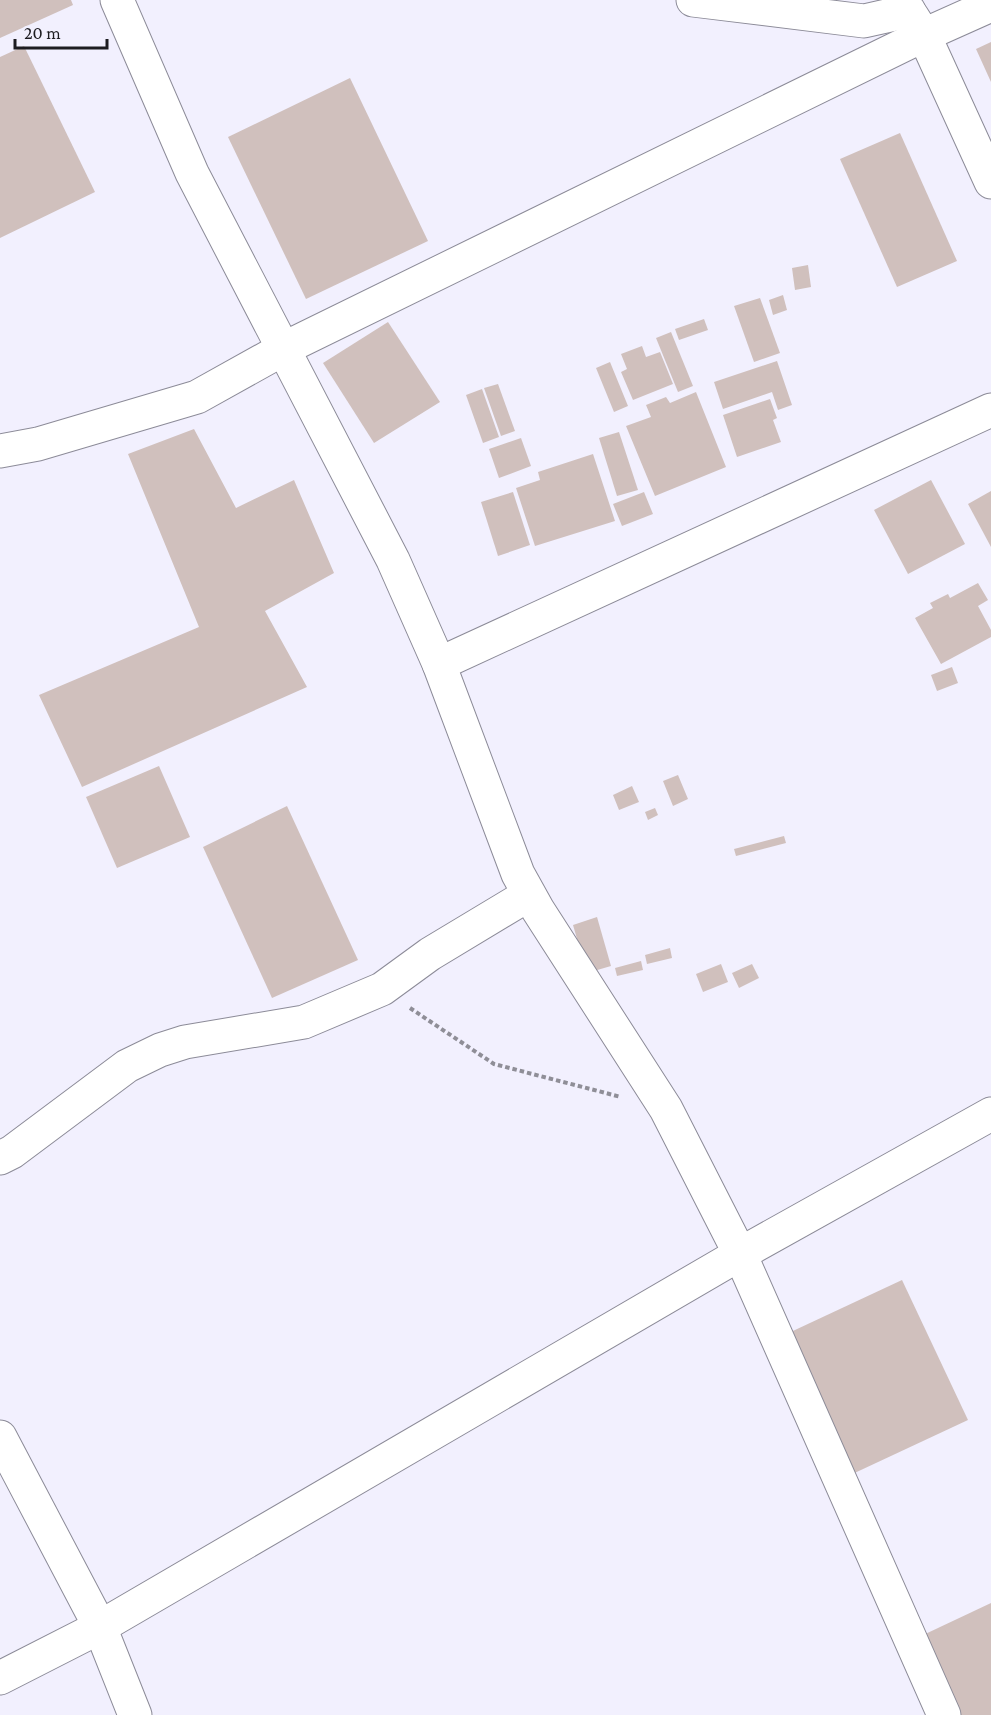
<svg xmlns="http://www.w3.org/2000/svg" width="991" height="1715" font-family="'Crimson Pro',serif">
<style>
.building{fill:#d0c0bd}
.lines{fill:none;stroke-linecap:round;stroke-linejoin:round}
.minor-casing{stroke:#8c8b98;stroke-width:35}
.path{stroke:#8f8e97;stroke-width:4;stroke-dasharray:4.5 3;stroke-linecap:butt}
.minor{stroke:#fff;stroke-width:33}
</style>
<rect width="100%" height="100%" fill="#f2f0fe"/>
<!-- building -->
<g class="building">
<polygon points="0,0 71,0 73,5 0,38"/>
<polygon points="991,42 991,82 976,49"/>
<polygon points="24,46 95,192 0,238 0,57"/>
<polygon points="350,78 428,241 306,299 228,137"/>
<polygon points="900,133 957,261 897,287 840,159"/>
<polygon points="808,265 811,287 795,290 792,268"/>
<polygon points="783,295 787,310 773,315 769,300"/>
<polygon points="760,298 780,353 754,362 734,306"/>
<polygon points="704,319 708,330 679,340 675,329"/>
<polygon points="388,322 440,402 374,443 323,363"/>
<polygon points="671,332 693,386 678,392 656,338"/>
<polygon points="642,346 646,357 660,352 673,384 633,400 621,372 627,369 621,354"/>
<polygon points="777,361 792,405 778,410 772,392 723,409 714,382"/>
<polygon points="610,362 628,406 614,412 596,368"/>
<polygon points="498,384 515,431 501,436 484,388"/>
<polygon points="482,389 499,437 483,443 466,395"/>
<polygon points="696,392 726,467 655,496 626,426 651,417 646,405 666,397 670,403"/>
<polygon points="770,399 777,418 773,420 781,442 737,457 723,415"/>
<polygon points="194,429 236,508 294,480 334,573 265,611 307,687 82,787 39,695 199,627 128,454"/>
<polygon points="619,432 638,490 617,496 599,438"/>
<polygon points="521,438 531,466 499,478 489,449"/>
<polygon points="593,454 615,521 535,546 516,488 540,480 538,472"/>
<polygon points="931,480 965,544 908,574 874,510"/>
<polygon points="991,491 991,547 968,504"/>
<polygon points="513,492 530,545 498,556 481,502"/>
<polygon points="644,492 653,514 622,526 613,504"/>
<polygon points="978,583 988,600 978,606 991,630 991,637 941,664 915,618 933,608 930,603 948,594 950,598"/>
<polygon points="952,667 958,683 937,691 931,675"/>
<polygon points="159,766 190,837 117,868 86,797"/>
<polygon points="678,775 688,799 673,806 663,781"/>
<polygon points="632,786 639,802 619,810 613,795"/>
<polygon points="287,806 358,960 272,998 203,847"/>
<polygon points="655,808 658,815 648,820 645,812"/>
<polygon points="784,836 786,843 736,856 734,849"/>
<polygon points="597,917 611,966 587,973 573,925"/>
<polygon points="670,948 672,958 647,964 645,955"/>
<polygon points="641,961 643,970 617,976 615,968"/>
<polygon points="721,964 728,982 703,992 696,974"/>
<polygon points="752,964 759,978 739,988 732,973"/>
<polygon points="902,1280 968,1420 846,1477 780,1337"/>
<polygon points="991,1603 991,1715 959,1715 921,1636"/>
</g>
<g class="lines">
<!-- minor casing -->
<g class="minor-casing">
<g id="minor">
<polyline points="117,0 192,173 393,560 439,664 518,874 538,910 666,1109 740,1254 944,1715"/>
<polyline points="693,0 864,21 909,11"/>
<polyline points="912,16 924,35 991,182"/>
<polyline points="0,451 38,444 197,397 285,348 924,35 991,5"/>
<polyline points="439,664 991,410"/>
<polyline points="0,1158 12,1152 127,1066 160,1050 185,1042 304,1022 382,989 430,954 528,895"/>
<polyline points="0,1437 100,1627 135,1715"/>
<polyline points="0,1678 100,1627 740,1254 991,1114"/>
</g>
</g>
<!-- path -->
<polyline class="path" points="410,1008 494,1064 621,1097"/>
<!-- minor -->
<use href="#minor" class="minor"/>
</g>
<!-- scale -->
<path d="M15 39v9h92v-9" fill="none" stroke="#1d1c21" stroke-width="3"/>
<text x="24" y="39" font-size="18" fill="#1d1c21" stroke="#f2f0fe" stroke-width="4.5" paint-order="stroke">20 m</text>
</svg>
